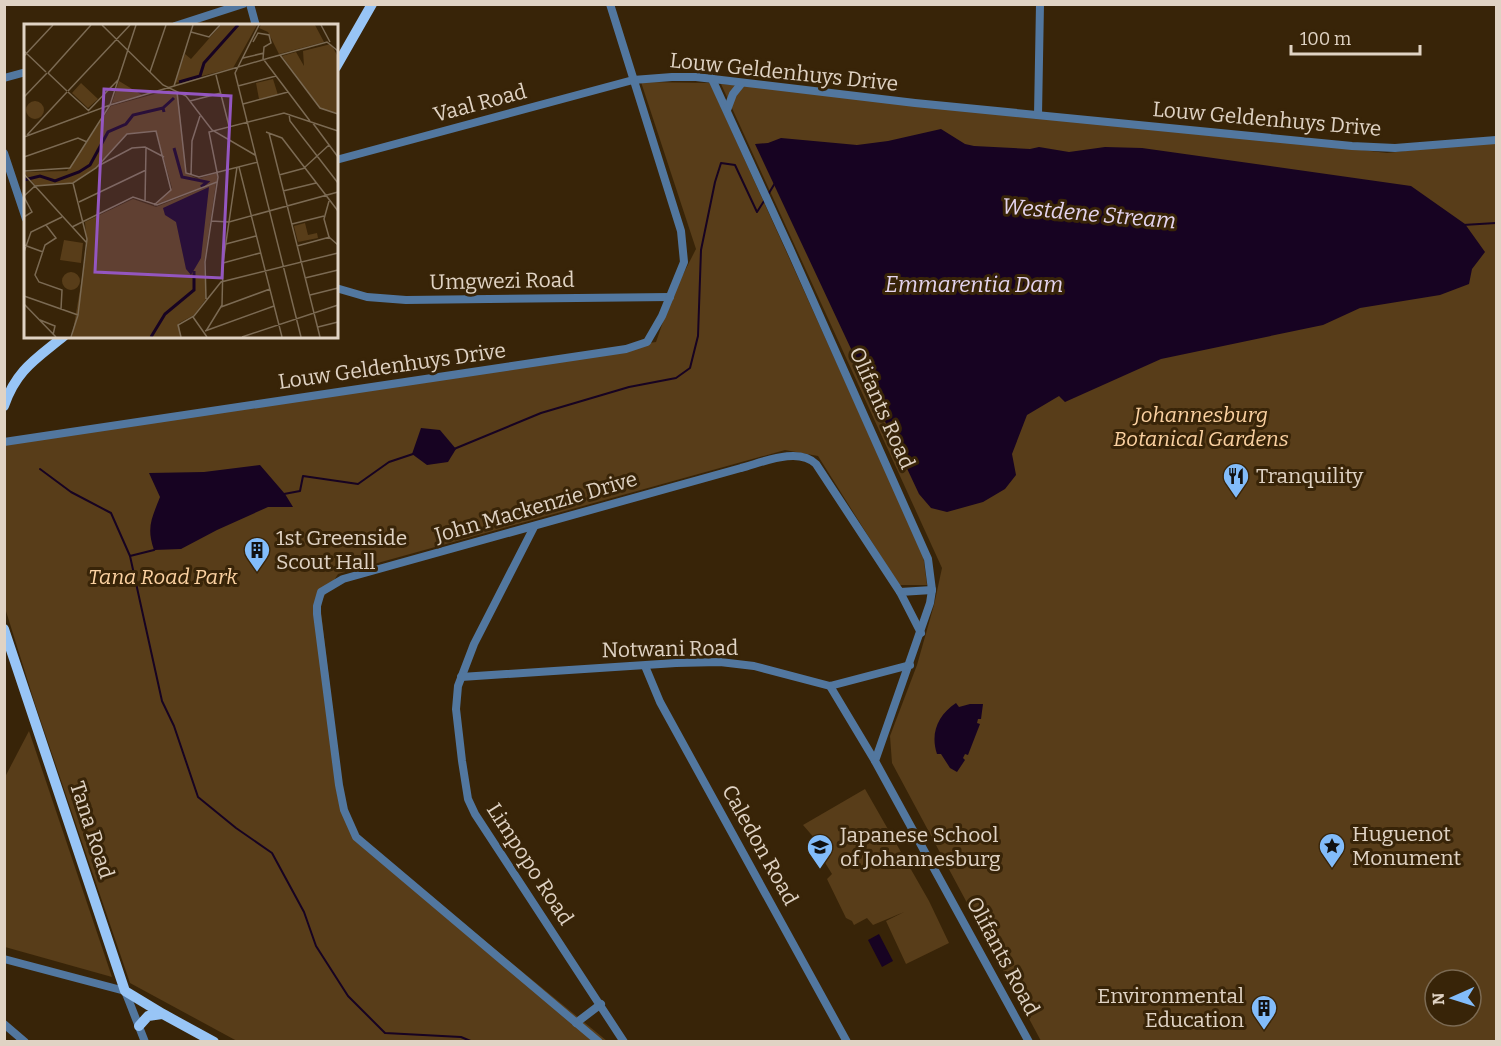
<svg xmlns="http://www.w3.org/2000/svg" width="1501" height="1046" font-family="Bitter,serif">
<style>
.green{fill:#583d19;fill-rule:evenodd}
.water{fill:#170322}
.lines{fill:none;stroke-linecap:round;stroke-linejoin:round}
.stream{stroke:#170322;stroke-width:2}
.minor{stroke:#52779f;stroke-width:8}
.major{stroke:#98c5f6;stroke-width:10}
.labels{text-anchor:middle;stroke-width:6;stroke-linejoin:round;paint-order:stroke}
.street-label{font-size:21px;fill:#e0d3c4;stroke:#382408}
.park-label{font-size:21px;font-style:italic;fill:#fbd1a1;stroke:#382408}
.poi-label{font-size:21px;fill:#e0d3c4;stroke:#382408;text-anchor:start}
.water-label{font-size:22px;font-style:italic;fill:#e4d4ef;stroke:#382408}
.inset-river{fill:none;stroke:#170322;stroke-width:3}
.inset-road{fill:none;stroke:#7b6a53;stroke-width:1.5}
.view{fill:#9456c0;fill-opacity:0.15;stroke:#9456c0;stroke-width:3}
.inset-edge{fill:none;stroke:#e0d3c4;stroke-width:3}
</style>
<rect width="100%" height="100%" fill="#382408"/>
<!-- green -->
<g class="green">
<polygon points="641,82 710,83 923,554 927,585 899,585 818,456 785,450 338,574 320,603 344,806 358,837 607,1041 237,1041 130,983 35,704 5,608 4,440 656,342 672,296 696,249"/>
<path d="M721 84 1039 112 1387 153 1496 141V1041H1041L892 763 890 736 917 665 934 605 942 568ZM1435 980H1471V1016H1435Z"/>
<polygon points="29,731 112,977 5,947 5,777"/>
<polygon points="865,789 929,901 949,943 906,964 886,921 904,912 873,925 867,918 854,925 852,921 846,918 827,879 832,874 821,856 823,848 803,825"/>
</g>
<!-- water -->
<g class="water">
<polygon points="941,129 965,144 974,146 1030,149 1039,147 1069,152 1105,147 1142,148 1411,186 1465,224 1485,252 1472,269 1469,284 1440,295 1360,308 1323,325 1161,359 1065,402 1059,396 1027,415 1012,454 1016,475 1005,489 983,502 947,512 931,508 919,494 755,144 768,143 781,138 857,145 888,141"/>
<polygon points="421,428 440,430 456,449 448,462 427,465 412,454"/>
<path d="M260 465 285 494 293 507H268L217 530 181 549 154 550C146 527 152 518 160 497L149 473 204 472Z"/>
<path d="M956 703 959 707 970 704H983L981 719H978L977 723 980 724 968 755 965 754 963 758 965 760 957 772 950 768 941 754H937C930 733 938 715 956 703Z"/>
<polygon points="879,934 893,961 882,967 868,940"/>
</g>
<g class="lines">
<!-- stream -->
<g class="stream">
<polyline points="769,193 775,183"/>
<polyline points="1463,225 1496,223"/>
<polyline points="454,449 541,413 629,387 676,378 690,368 698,336 701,250 715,182 721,163 735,165 757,212 764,201"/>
<polyline points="40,469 71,492 111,513 130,556 154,550 156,548"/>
<polyline points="284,494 300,491 303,476 358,484 389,462 413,454"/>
<polyline points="130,556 162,701 174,726 198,797 236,828 272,853 304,912 316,946 348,996 385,1033 461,1037 473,1042"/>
</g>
<!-- minor -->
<g class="minor">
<polyline points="250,4 256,26"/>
<polyline points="175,26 243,4"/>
<polyline points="4,78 26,72"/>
<polyline points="712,79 790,249 928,559 932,590 930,603 875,761 1029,1042"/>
<polyline points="727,110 733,94 741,84"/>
<polyline points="1038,115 1040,4"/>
<polyline points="4,153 26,219"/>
<polyline points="336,160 633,80 672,77 696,77 915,103 1352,146 1395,148 1496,140"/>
<polyline points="336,288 367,297 406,300 670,297"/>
<polyline points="4,442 626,349 647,342 662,316 684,262 681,231 610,4"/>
<polyline points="534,527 474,644 458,686 456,709 462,761 468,799 475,814 624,1042"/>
<polyline points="900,592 921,633"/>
<polyline points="645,666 660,702 847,1042"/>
<polyline points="461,677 676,663 720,662 754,666 830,686 910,665"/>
<polyline points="830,686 875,761"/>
<polyline points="4,959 125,991 145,1042"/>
<polyline points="576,1023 601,1004"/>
<polyline points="4,1024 25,1042"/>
<path d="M599 1042 356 837 344 810 339 785 317 614V606L321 592 343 579 741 468C761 463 798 446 816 464L900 592 932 590"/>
</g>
<!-- major -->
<g class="major">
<polyline points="336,67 372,4"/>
<path d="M4 406C16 370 36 359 64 336"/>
<polyline points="4,629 125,991 163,1014 214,1042"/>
<polyline points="139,1026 148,1016 162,1014"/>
</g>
</g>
<!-- icons -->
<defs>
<g id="restaurant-pin" transform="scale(1.35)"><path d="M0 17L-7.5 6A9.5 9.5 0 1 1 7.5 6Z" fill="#82bcfa" stroke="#382408"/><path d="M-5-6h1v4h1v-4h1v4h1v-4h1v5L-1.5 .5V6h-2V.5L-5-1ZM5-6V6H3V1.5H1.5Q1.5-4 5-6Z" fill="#111"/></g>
<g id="building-pin" transform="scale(1.35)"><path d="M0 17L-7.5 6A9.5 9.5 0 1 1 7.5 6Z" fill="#82bcfa" stroke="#382408"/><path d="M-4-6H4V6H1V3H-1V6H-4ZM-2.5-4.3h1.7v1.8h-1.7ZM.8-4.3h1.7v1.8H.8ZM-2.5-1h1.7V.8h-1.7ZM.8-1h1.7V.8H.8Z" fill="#111"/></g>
<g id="sight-pin" transform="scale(1.35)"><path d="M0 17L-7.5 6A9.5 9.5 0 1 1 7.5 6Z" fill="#82bcfa" stroke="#382408"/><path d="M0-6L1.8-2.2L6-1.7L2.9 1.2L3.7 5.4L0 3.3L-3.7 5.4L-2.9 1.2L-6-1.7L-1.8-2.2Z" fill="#111"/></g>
<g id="school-pin" transform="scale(1.35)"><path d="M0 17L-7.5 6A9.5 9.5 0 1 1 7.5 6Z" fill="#82bcfa" stroke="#382408"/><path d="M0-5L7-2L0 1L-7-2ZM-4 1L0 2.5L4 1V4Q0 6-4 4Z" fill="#111"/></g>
</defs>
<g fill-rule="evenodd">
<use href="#restaurant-pin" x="1236" y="476"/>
<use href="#building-pin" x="257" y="550"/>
<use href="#sight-pin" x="1332" y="846"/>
<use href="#school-pin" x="820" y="847"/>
<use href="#building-pin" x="1264" y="1008"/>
</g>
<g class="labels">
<!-- street labels -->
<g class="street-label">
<text transform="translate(784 72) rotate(6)" y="7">Louw Geldenhuys Drive</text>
<text transform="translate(480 103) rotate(-15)" y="7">Vaal Road</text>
<text transform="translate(1267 119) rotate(5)" y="7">Louw Geldenhuys Drive</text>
<text transform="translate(502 281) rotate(-1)" y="7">Umgwezi Road</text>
<text transform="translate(392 366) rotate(-8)" y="7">Louw Geldenhuys Drive</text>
<text transform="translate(882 408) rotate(66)" y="7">Olifants Road</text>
<text transform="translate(536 507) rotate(-16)" y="7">John Mackenzie Drive</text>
<text transform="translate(670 649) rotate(-1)" y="7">Notwani Road</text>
<text transform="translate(92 830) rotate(72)" y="7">Tana Road</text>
<text transform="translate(760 845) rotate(61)" y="7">Caledon Road</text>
<text transform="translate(530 864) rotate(57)" y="7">Limpopo Road</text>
<text transform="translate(1003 956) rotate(62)" y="7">Olifants Road</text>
</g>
<!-- park labels -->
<g class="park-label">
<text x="1201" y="422">Johannesburg<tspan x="1201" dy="24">Botanical Gardens</tspan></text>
<text x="163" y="584">Tana Road Park</text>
</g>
<!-- poi labels -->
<g class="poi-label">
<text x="1256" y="483">Tranquility</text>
<text x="276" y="545">1st Greenside<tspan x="276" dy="24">Scout Hall</tspan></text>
<text x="1352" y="841">Huguenot<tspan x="1352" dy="24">Monument</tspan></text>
<text x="840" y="842">Japanese School<tspan x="840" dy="24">of Johannesburg</tspan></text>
<text x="1244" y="1003" text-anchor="end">Environmental<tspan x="1244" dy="24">Education</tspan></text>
</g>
<!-- water labels -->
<g class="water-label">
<text transform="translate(1089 213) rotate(5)" y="8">Westdene Stream</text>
<text x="974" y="292">Emmarentia Dam</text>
</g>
</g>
<!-- overview -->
<g transform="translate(24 24)">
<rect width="314" height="314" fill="#382408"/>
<path d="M197 1H233L209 44 151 59 161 30 167 35ZM237 1H291L300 18 255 30 244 8 235 4ZM307 20 313 31V90L296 84 258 32 272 28 280 42 279 27ZM249 55 254 71 235 75 232 59ZM95 57 118 71 88 79ZM57 59 74 75 64 84 48 69ZM145 66 154 70 162 149 173 155 193 149V158L130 181 148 164 132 107 103 110 72 144 49 159 12 162 0 148 43 147 87 82ZM2 86a9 9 0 1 1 18 0a9 9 0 1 1-18 0ZM192 159 180 239 182 275 170 291 155 299 157 313H48L63 224 61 198 109 175 132 183ZM281 199 284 211 293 209 294 214 274 218 270 202ZM40 216 59 219 57 239 36 236ZM38 257a9 9 0 1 1 18 0a9 9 0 1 1-18 0Z" fill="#583d19"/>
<path d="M185 163 177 234 167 251 162 245 152 198 141 191 139 184Z" fill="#170322"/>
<path class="inset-river" d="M155 58 176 52 180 39 214 1M140 88 139 84 150 74M150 124 158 153 183 158 177 163M0 156 16 152 31 157 55 148 66 141 84 108 102 100 109 91 139 84M127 313 141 290 170 266V247"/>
<path class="inset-road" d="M78 1 139 61 162 72 188 106 231 131M235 1 211 49 277 313M297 1 306 18M167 8 185 13 196 1M229 18 234 9 245 11 247 19 240 23 239 35M0 27 22 48M256 31 296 84 314 90M0 32 29 1M219 34 240 29M245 34 303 18 314 27M240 36 286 97M126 48 142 1M24 49 67 1M24 49 43 67M192 51 205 102M150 62 169 1M214 62 252 52M44 67 106 1M44 68 65 87M153 68 162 149 175 153 234 138M0 73 23 49M166 77 197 69M219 80 264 68M64 87 94 56M265 90 266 97 314 159M288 98 314 133M242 108 258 114 314 187M245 109 296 313M3 111 43 68M0 113 86 81 112 1M0 133 54 114 63 118M74 142 108 124 121 123 140 133M215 143 258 313M280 144 305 121M0 147 46 144 86 81 245 34M0 150 62 218M167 151 168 117 176 92M255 151 281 144M259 167 292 159M0 172 11 162 49 159 72 144 103 110 132 107 147 166 130 181M0 173 8 188 0 193M305 177 300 195 305 213 314 221M55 178 122 146M121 178 122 124M187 197 205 198 314 168M268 200 300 192M22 201 32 214 21 221 11 251 15 258 38 266 37 285M48 203 109 173 133 181 193 158M202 220 232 212M0 221 19 228M273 222 306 213M0 228 7 208 38 193M199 239 236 229M281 254 314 246M286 271 314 264M0 272 54 291M182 275 181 238 194 153 185 108 260 89 314 107M0 280 32 313M197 283 246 265M169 293 183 313M16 296 31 302 29 311M294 303 314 298M181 307 250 282M182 307 198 281 199 239 213 143M47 313 54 291 63 215 49 159M157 313 154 301 170 292 197 258 314 229M218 313 314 281"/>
<path class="view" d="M80 65 207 72 198 254 71 248Z"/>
<rect width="314" height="314" class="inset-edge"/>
</g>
<!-- border -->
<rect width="1501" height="1046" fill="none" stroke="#e0d3c4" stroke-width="12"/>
<!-- north arrow -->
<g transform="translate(1453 998) rotate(267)"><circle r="28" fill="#382408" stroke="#7b6a53" stroke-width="1.5"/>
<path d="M0-4.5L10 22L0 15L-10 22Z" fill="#82bcfa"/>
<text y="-9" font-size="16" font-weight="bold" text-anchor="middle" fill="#e0d3c4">N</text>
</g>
<!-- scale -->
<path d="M1291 45v9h129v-9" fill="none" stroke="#e0d3c4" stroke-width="3"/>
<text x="1300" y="45" font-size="18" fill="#e0d3c4" stroke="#382408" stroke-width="4.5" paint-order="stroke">100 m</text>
</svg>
